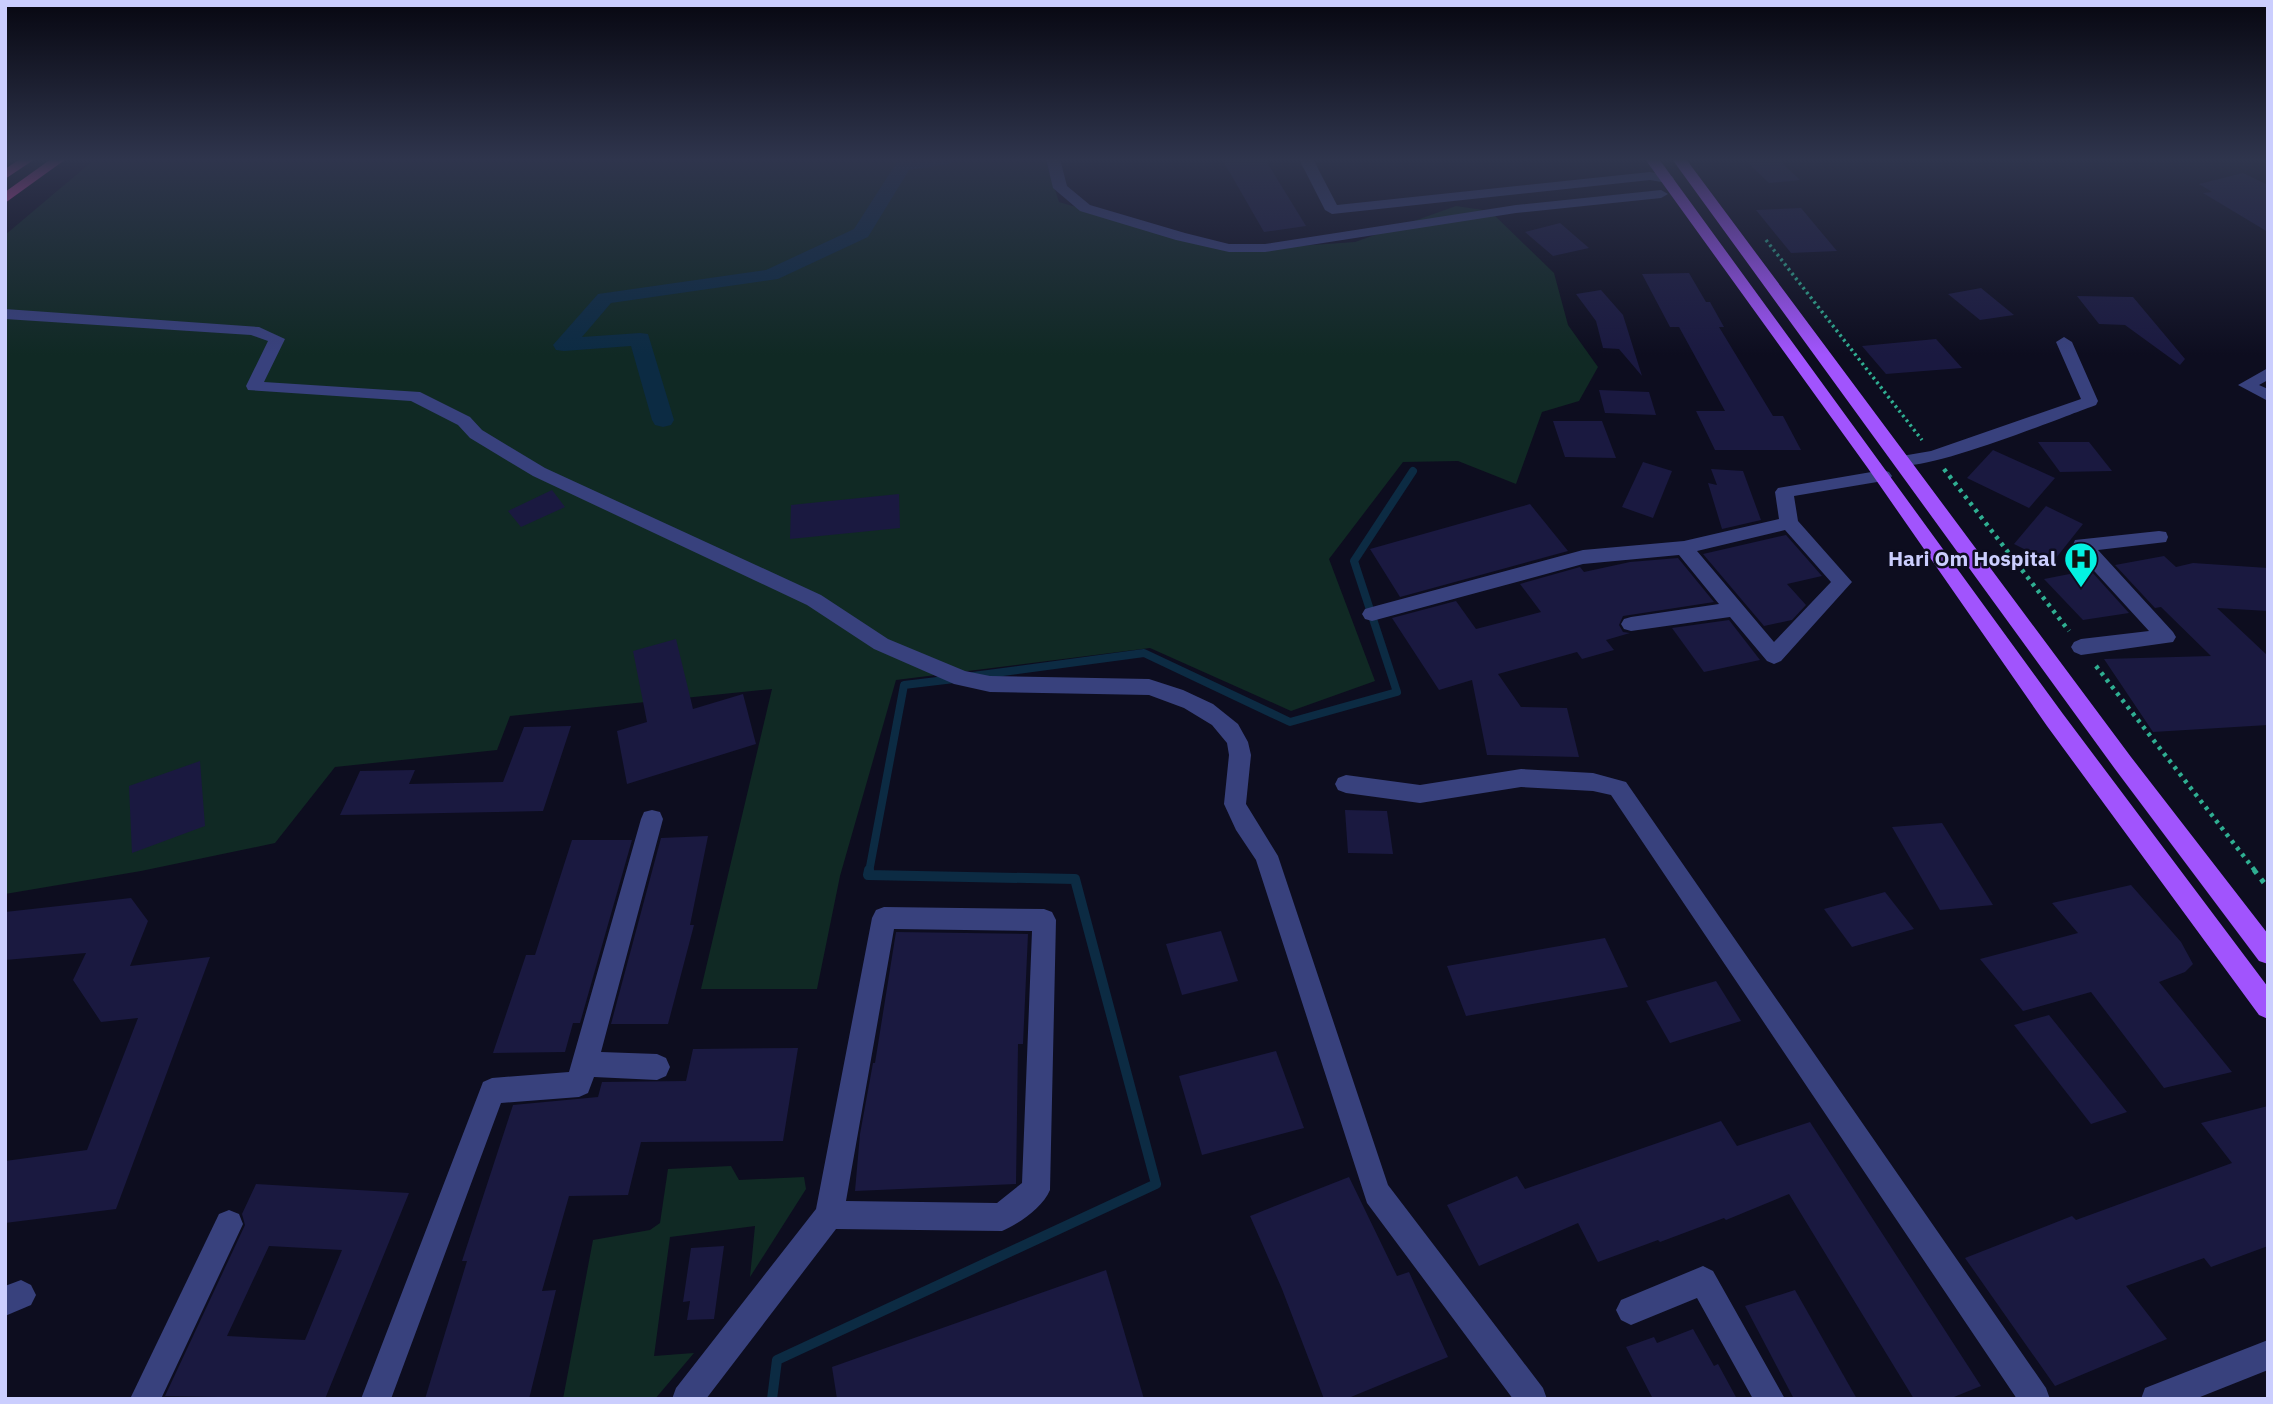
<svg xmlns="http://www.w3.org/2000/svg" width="2273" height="1404" font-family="'IBM Plex Sans',sans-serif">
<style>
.green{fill:#102924}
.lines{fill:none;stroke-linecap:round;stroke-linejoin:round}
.stream-far1{stroke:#0c2b43;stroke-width:8}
.stream{stroke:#0c2b43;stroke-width:10}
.canal{fill:#0c2b43;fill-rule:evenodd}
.building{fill:#1a1940;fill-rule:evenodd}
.path-far2{stroke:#2faf92;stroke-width:3.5;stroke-dasharray:2.5 3.5;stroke-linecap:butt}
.path-far1{stroke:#2faf92;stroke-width:4.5;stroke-dasharray:3.5 5;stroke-linecap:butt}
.path{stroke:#2faf92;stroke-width:5;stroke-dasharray:4.5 7;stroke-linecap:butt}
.minor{fill:#38417d;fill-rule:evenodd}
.major{fill:#a154fd;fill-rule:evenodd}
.highway{fill:#fd48bc;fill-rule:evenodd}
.labels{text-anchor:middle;stroke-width:5;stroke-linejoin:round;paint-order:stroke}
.poi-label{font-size:21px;font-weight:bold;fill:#cbcefe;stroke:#0d0d1f;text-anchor:end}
</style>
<rect width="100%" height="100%" fill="#0d0d1f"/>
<!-- green -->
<g class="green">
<polygon points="95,159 1045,159 1059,202 1226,251 1355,242 1456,206 1490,211 1554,273 1568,325 1598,367 1579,401 1542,412 1516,484 1458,461 1403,462 1329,559 1375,681 1291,711 1150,648 896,680 840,876 817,989 701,989 772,689 510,716 497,750 335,767 275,843 141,871 5,894 5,235"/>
<polygon points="731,1166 739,1180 804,1177 806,1189 750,1277 755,1226 670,1237 654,1356 694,1353 655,1399 563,1399 593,1240 650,1230 660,1223 668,1169"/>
</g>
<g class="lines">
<!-- stream-far1 -->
<g class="stream-far1">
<polyline points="973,676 1144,653 1290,722 1397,692 1354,561 1413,471"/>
<polyline points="869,872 904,685 954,679"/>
</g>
<!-- stream -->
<polyline class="stream" points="772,1399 777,1360 1156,1184 1075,879 868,875 869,870"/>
<!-- canal -->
<polygon class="canal" points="916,159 958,159 949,164 909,170 868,237 778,279 611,303 582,337 640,333 648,334 674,420 671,425 663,427 655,425 652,420 631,346 564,351 556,350 553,345 598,294 766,270 854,229 897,162"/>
</g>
<!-- building -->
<g class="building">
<polygon points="1222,159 1265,159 1306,226 1264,232"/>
<polygon points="1744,159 1778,159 1800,180 1769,183"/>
<polygon points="2243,173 2268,185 2268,232 2203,193 2212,192 2199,184"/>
<polygon points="1801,208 1837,251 1791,253 1756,210"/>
<polygon points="1560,223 1589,248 1553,256 1525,232"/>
<polygon points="1689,273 1706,302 1710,302 1724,327 1719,327 1773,416 1783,416 1801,450 1715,450 1696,411 1725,411 1679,327 1670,327 1642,274"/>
<polygon points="1981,288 2014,315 1980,320 1948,294"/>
<polygon points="1601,290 1623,315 1642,376 1619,349 1603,348 1596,321 1576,294"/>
<polygon points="2077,296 2133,297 2185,359 2180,365 2125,325 2099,324"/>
<polygon points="1936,339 1962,368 1886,374 1862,346"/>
<polygon points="1599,390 1649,392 1656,415 1605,413"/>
<polygon points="1553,421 1602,421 1616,458 1565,457"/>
<polygon points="2038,442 2089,442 2112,471 2060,472"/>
<polygon points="1993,450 2055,478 2029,508 1967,478"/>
<polygon points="1643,462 1672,471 1653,518 1622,507"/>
<polygon points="1711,469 1743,471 1761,520 1722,529 1708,483 1717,485"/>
<polygon points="552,490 565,507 521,527 508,511"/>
<polygon points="899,494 900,528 790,539 791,505"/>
<polygon points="1530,504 1568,551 1400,597 1370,549"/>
<polygon points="2046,506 2083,524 2052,563 2014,544"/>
<polygon points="1786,535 1822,576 1787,584 1806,605 1792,620 1764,626 1703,554"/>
<polygon points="2164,556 2176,567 2193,563 2268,568 2268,611 2217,608 2268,656 2268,725 2153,732 2104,659 2211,656 2161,607 2155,608 2115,565"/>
<polygon points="1678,558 1714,602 1623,616 1619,625 1623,632 1630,633 1606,640 1614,650 1582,659 1577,652 1498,674 1521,707 1567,708 1579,757 1487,755 1472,680 1439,690 1392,618 1456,601 1476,629 1541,612 1520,584 1580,567 1584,572 1630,562"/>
<polygon points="2090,570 2129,613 2083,620 2044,579"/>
<polygon points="1729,620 1760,660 1704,672 1672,628"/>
<polygon points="676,639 693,709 743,694 756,744 627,784 617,731 647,722 633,651"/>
<polygon points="571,726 543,811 340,815 360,771 415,770 409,784 503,782 524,727"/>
<polygon points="200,761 205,826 132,853 129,786"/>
<polygon points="1345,810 1387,811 1393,854 1348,853"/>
<polygon points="1942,823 1993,905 1940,910 1892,827"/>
<polygon points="708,836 690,925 694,925 668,1024 611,1024 661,838"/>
<polygon points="572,840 632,840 580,1023 573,1023 565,1052 493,1053 526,955 535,955"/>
<polygon points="2131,885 2181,942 2193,964 2185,972 2159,982 2232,1072 2164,1088 2091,992 2023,1011 1980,959 2078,933 2052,903"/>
<polygon points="1885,892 1914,929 1852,947 1824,909"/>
<polygon points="131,898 148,921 130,966 210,957 116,1209 5,1223 5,1161 87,1150 138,1018 101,1022 73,980 86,953 5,960 5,912"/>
<polygon points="1221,931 1238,981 1182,995 1166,944"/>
<polygon points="896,932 1028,934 1023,1044 1018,1044 1016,1184 855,1191 860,1134 873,1063 875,1063"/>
<polygon points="1605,938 1628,987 1466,1016 1447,966"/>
<polygon points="1716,981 1741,1021 1670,1043 1646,1001"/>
<polygon points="2049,1015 2127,1112 2091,1124 2014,1025"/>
<polygon points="798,1048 783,1141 641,1142 628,1195 569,1196 542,1291 556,1290 529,1399 425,1399 467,1261 462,1261 513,1105 598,1097 602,1082 686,1081 693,1049"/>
<polygon points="1276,1051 1304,1128 1202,1155 1179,1076"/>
<polygon points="2268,1106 2268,1246 2211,1267 2204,1258 2126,1286 2167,1339 2055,1386 1965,1258 2072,1216 2076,1220 2232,1163 2201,1123"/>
<polygon points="1721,1121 1737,1146 1810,1122 1981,1386 1949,1399 1914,1399 1789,1194 1726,1220 1724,1218 1660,1242 1658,1240 1598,1262 1578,1223 1479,1266 1447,1205 1517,1176 1525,1189"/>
<polygon points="1349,1177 1397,1276 1409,1272 1448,1357 1346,1399 1324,1399 1282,1289 1250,1216"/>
<path d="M256 1184 409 1193 325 1399 165 1396 245 1225 242 1214ZM269 1246 342 1250 305 1340 227 1336Z"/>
<polygon points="724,1246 714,1319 687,1320 690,1301 683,1302 691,1248"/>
<polygon points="1106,1270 1144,1399 837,1399 832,1367"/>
<polygon points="1795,1290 1857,1399 1794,1399 1745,1306"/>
<polygon points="1693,1329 1714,1366 1718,1364 1737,1399 1653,1399 1626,1347 1654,1337 1657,1343"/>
</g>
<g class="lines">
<!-- path-far2 -->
<polyline class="path-far2" points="1766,240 1922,440"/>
<!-- path-far1 -->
<g class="path-far1">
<polyline points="1944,469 2069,631"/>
<polyline points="2096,666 2256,872"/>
</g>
<!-- path -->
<polyline class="path" points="2254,870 2268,888"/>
<!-- minor -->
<g class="minor">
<polygon points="1046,159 1060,159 1067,186 1090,205 1185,233 1229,244 1265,244 1516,205 1661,190 1668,194 1661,198 1516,213 1265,252 1229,252 1176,240 1080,211 1053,188"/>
<polygon points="1299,159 1313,159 1337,205 1650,172 1672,176 1674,179 1667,183 1650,180 1332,214 1325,210"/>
<polygon points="5,309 259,327 285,339 264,382 420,392 470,417 482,430 545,468 821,595 888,639 965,671 990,676 1149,679 1183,690 1213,704 1238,724 1248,742 1251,755 1246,804 1278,856 1388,1185 1543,1388 1547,1399 1513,1399 1367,1203 1256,860 1236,830 1224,804 1229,755 1227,743 1212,725 1184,708 1149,695 990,692 954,684 874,649 807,605 533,476 470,438 458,425 411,401 248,390 246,386 268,341 251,335 5,319"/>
<path d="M2064 337 2072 342 2098 401 2096 405C2060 418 1925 473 1896 465L1893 461 1896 457 1931 451 2081 399 2056 342Z"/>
<polygon points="2268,368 2268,380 2259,385 2268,389 2268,401 2238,385"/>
<path d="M1883 470 1889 472 1892 476 1889 480 1794 496 1798 521 1852 582 1781 661 1774 664 1767 661 1730 617 1631 631 1624 629 1621 624 1624 619 1631 617 1719 604 1679 555 1583 564 1372 621 1365 619 1362 614 1365 609 1372 607 1583 550 1684 541 1779 519 1775 492 1778 488ZM1785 530 1831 582 1774 642 1697 551Z"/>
<polygon points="2159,531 2166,532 2168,537 2166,542 2098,550 2173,632 2176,637 2173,642 2081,655 2074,652 2071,647 2074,642 2081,639 2149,631 2075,550 2073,545 2075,540"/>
<polygon points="1521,769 1593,773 1626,782 2046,1388 2050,1399 2017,1399 1611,795 1593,791 1521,787 1420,803 1346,793 1338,790 1335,784 1338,778 1346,775 1420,785"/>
<polygon points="652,810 660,812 663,819 601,1052 657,1054 666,1058 670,1067 666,1076 657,1080 594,1077 588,1093 579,1097 501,1103 391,1399 361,1399 483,1082 492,1078 569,1072 641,819 644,812"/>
<path d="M884 907 1044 909 1052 912 1056 920 1050 1190C1043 1207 1019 1224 1002 1231L836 1229 706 1399H672L676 1388 816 1209 872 918 876 910ZM894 929 1032 931 1022 1183 997 1203 846 1201Z"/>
<polygon points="229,1210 239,1214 243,1224 161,1399 130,1399 219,1214"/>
<polygon points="1703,1266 1713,1271 1785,1399 1753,1399 1697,1298 1631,1325 1621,1320 1616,1310 1621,1300"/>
<polygon points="21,1280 31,1285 36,1295 31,1305 5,1316 5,1286"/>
<polygon points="2268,1340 2268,1370 2195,1399 2141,1399 2145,1388"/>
</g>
<!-- major -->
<g class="major">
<polygon points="1645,159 1659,159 2063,714 2268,987 2268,1019 2259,1015 2047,726 1867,467"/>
<polygon points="1672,159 1686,159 2131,757 2268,934 2268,964 2259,961 2115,769"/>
</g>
<!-- highway -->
<g class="highway">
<polygon points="20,159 35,159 5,179 5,169"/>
<polygon points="51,159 66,159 5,203 5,192"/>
</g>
</g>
<!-- sky -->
<linearGradient id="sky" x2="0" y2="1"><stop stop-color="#070711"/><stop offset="0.45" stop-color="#2f354d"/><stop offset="1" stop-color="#2f354d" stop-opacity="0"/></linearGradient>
<rect width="2273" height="355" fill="url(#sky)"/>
<!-- icons -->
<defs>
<g id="hospital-pin" transform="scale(1.75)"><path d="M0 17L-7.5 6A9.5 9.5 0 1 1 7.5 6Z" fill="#03f2e2" stroke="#0d0d1f"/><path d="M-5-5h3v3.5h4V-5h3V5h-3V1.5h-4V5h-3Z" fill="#111"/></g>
</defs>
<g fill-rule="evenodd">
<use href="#hospital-pin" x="2081" y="559"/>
</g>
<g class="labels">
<!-- poi labels -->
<g class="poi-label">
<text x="2056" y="566">Hari Om Hospital</text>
</g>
</g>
<!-- border -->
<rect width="2273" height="1404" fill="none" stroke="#cbcefe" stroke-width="14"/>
</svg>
